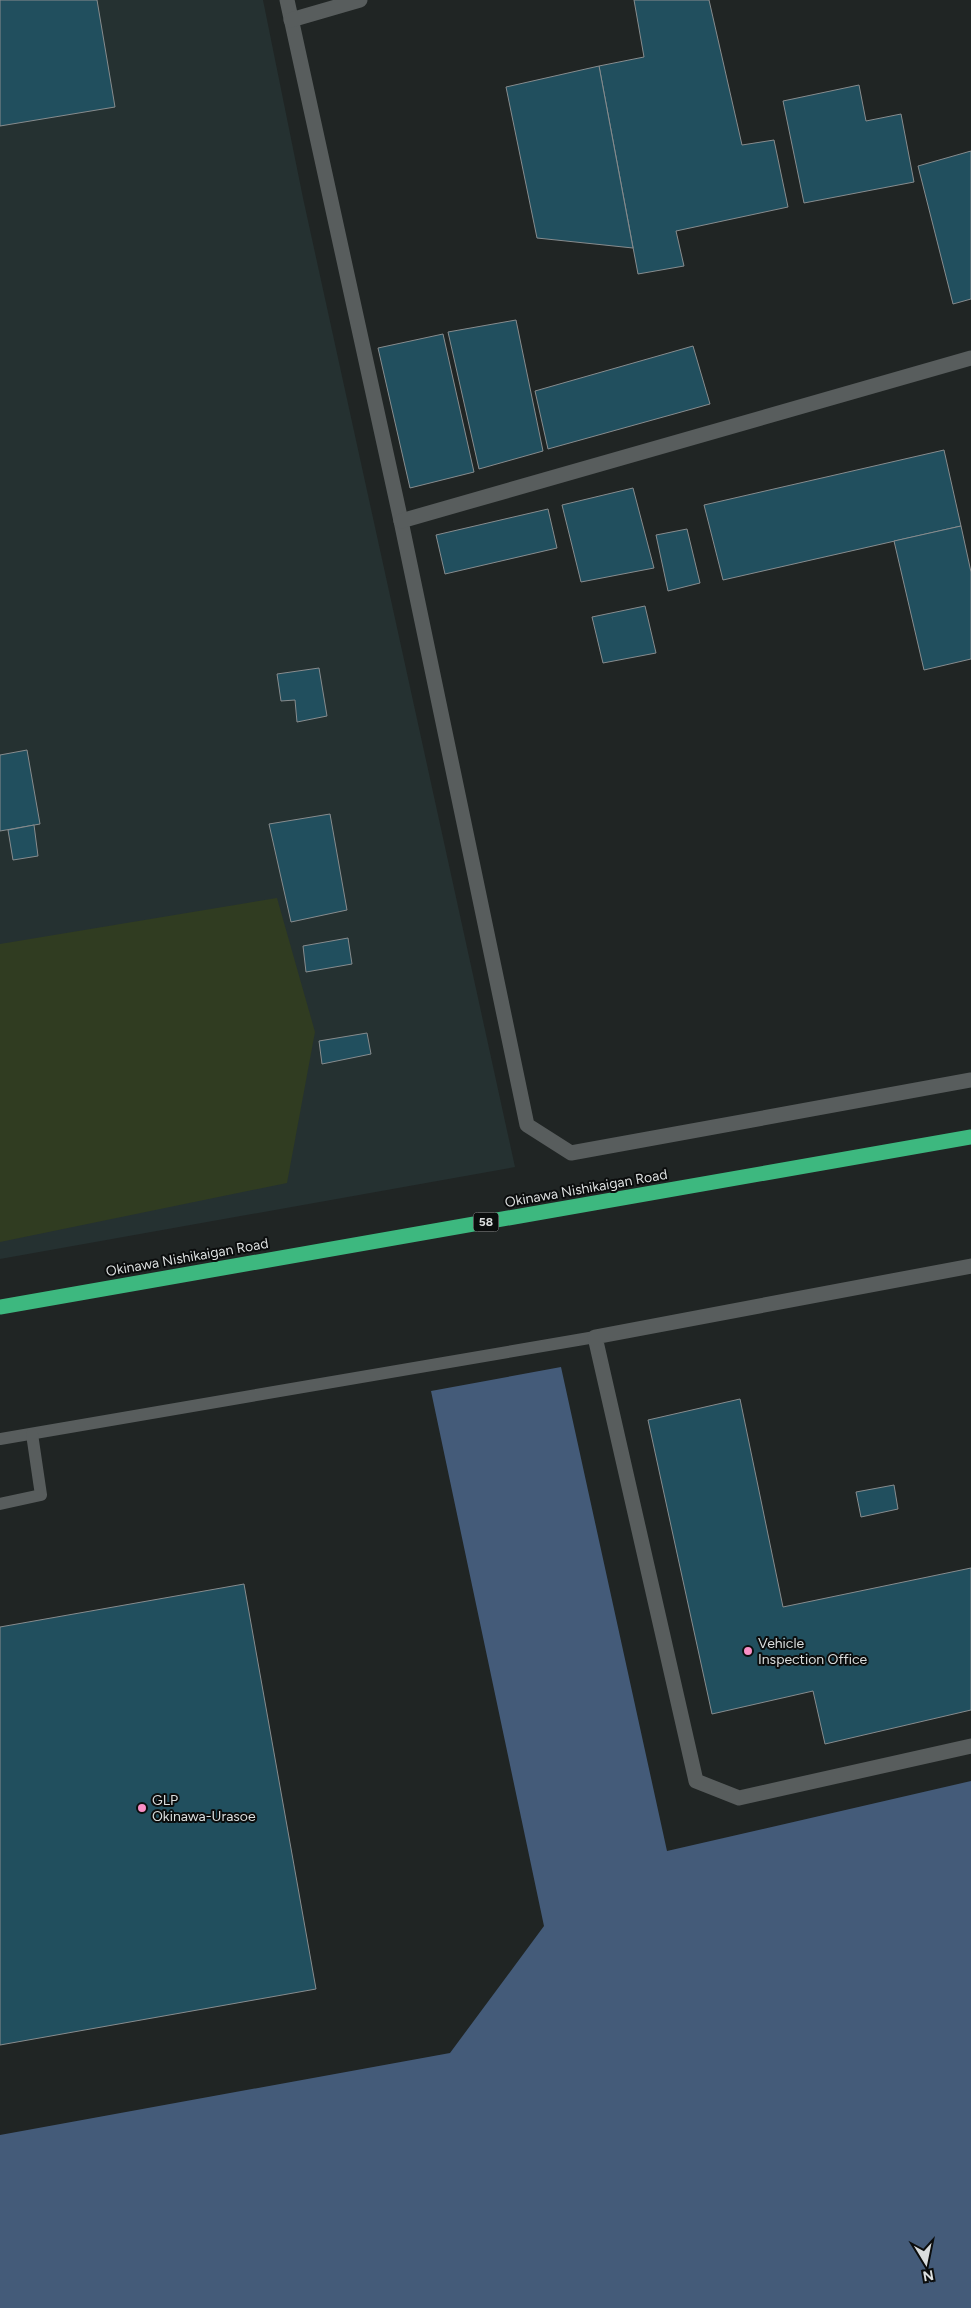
<svg xmlns="http://www.w3.org/2000/svg" width="971" height="2308" font-family="Figtree,sans-serif">
<style>
.built{fill:#253131}
.green{fill:#303c21}
.water{fill:#445b79}
.building{fill:#214f5e;stroke:#878c8e}
.lines{fill:none;stroke-linecap:round;stroke-linejoin:round}
.lane{stroke:#585d5d;stroke-width:12}
.street{stroke:#585d5d;stroke-width:15}
.highway{stroke:#3db87f;stroke-width:15}
.poi-dot{fill:#fa8fc6;stroke:#0b0d0d;stroke-width:2}
.labels{text-anchor:middle;stroke-width:4;stroke-linejoin:round;paint-order:stroke}
.shield{fill:#0b0d0d;stroke:#9d9f9f;stroke-width:1}
.shield-label{font-size:12px;font-weight:bold;fill:#dbdede}
.street-label{font-size:14px;fill:#dbdede;stroke:#0b0d0d}
.poi-label{font-size:14px;fill:#dbdede;stroke:#0b0d0d;text-anchor:start}
</style>
<rect width="100%" height="100%" fill="#202524"/>
<!-- built -->
<polygon class="built" points="0,0 263,0 303,198 515,1167 0,1259"/>
<!-- green -->
<polygon class="green" points="277,898 315,1032 287,1183 0,1242 0,944"/>
<!-- water -->
<polygon class="water" points="561,1367 667,1851 971,1781 971,2308 0,2308 0,2135 450,2053 544,1926 431,1391"/>
<!-- building -->
<g class="building">
<polygon points="0,0 97,0 115,107 0,126"/>
<polygon points="634,0 709,0 742,145 774,140 788,207 676,231 684,266 638,274 599,66 644,57"/>
<polygon points="599,66 633,248 537,238 506,87"/>
<polygon points="859,85 866,121 901,114 914,182 804,203 783,101"/>
<polygon points="971,151 971,299 953,304 918,166"/>
<polygon points="516,320 543,451 479,469 448,332"/>
<polygon points="443,334 474,472 410,488 378,348"/>
<polygon points="693,346 710,404 548,449 535,391"/>
<polygon points="944,450 961,526 723,580 704,505"/>
<polygon points="633,488 654,568 581,582 562,505"/>
<polygon points="548,509 557,548 445,574 436,535"/>
<polygon points="961,526 971,572 971,659 924,670 894,541"/>
<polygon points="687,529 700,583 668,591 656,535"/>
<polygon points="645,606 656,653 603,663 592,617"/>
<polygon points="319,668 327,716 297,722 295,700 281,701 277,674"/>
<polygon points="27,750 40,824 0,831 0,755"/>
<polygon points="330,814 347,910 291,922 269,824"/>
<polygon points="34,825 38,856 13,860 8,830"/>
<polygon points="348,938 352,964 306,972 303,946"/>
<polygon points="367,1033 371,1054 322,1064 319,1041"/>
<polygon points="740,1399 783,1607 971,1568 971,1710 825,1744 813,1691 712,1714 648,1420"/>
<polygon points="894,1485 898,1509 861,1517 856,1492"/>
<polygon points="244,1584 316,1989 0,2045 0,1627"/>
</g>
<g class="lines">
<!-- lane -->
<g class="lane">
<polyline points="0,1439 595,1337"/>
<polyline points="0,1504 41,1495 32,1434"/>
</g>
<!-- street -->
<g class="street">
<polyline points="287,0 401,521 527,1125 571,1153 971,1080"/>
<polyline points="291,20 360,0"/>
<polyline points="401,521 971,358"/>
<polyline points="971,1266 595,1337 696,1781 739,1798 971,1746"/>
</g>
<!-- highway -->
<polyline class="highway" points="0,1307 971,1137"/>
</g>
<!-- markers -->
<g class="poi-dot">
<circle cx="748" cy="1651" r="5"/>
<circle cx="142" cy="1808" r="5"/>
</g>
<g class="labels">
<!-- shield labels -->
<rect class="shield" x="473.5" y="1212.5" width="25" height="19" rx="4"/>
<g class="shield-label">
<text x="486" y="1226">58</text>
</g>
<!-- street labels -->
<g class="street-label">
<text transform="translate(586 1188) rotate(-10)" y="5">Okinawa Nishikaigan Road</text>
<text transform="translate(187 1257) rotate(-10)" y="5">Okinawa Nishikaigan Road</text>
</g>
<!-- poi labels -->
<g class="poi-label">
<text x="758" y="1648">Vehicle<tspan x="758" dy="16">Inspection Office</tspan></text>
<text x="152" y="1805">GLP<tspan x="152" dy="16">Okinawa-Urasoe</tspan></text>
</g>
</g>
<!-- north arrow -->
<g transform="translate(926 2263) rotate(170)" stroke="#0b0d0d" stroke-width="4" paint-order="stroke">
<path d="M0-4L9 19L0 12L-9 19Z" fill="#dbdede"/>
<text y="-8" font-size="14" font-weight="bold" text-anchor="middle" fill="#dbdede">N</text>
</g>
</svg>
